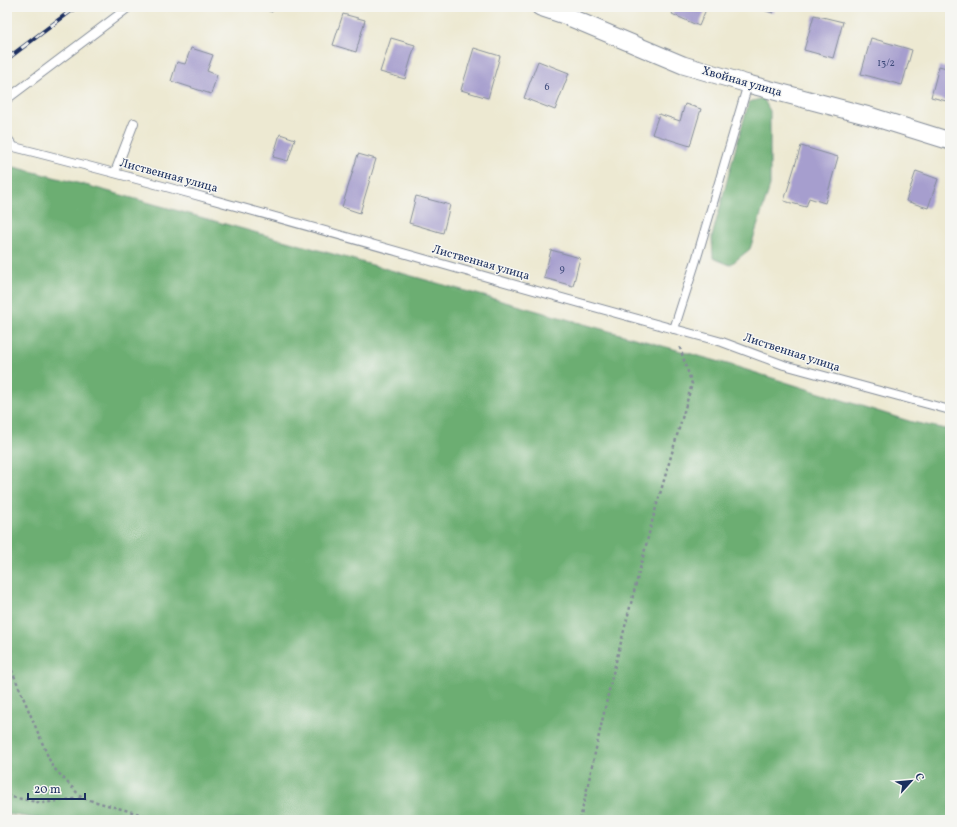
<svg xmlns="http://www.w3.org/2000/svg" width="957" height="827" font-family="Vollkorn,serif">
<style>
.forest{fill:#6cae72;stroke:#446e68}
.building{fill:#a69ece}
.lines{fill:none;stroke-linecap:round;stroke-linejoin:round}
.service-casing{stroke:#848c98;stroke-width:10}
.minor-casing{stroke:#848c98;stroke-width:19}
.path{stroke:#848c98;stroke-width:2.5;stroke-dasharray:3 3;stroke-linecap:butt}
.service{stroke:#fff;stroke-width:8}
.minor{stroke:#fff;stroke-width:17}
.rail-casing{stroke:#1b2f5e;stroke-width:4.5}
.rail{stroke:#f6f6f2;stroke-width:3;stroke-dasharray:9;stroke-linecap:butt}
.labels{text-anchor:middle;stroke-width:3;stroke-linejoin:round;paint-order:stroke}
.number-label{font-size:10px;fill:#3e4b7a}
.street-label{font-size:12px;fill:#1b2f5e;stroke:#f6f6f2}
</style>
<rect width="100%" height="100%" fill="#f6f6f2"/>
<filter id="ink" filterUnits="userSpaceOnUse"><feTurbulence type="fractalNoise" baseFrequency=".025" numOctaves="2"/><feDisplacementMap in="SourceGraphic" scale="8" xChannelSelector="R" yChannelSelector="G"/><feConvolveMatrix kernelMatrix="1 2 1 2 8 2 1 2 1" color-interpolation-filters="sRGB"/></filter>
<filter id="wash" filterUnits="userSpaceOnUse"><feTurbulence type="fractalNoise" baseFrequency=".012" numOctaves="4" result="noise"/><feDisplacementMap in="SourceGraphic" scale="16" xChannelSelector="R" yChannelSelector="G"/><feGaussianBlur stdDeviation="0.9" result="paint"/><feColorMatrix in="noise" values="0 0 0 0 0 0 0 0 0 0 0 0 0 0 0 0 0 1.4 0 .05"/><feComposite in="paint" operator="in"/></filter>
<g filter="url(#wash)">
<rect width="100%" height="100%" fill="#ede9d2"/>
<!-- forest -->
<g class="forest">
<polygon points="763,98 770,111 770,186 750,249 730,265 713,258 712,237 736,147 749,102"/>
<polygon points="14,167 89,186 731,365 912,422 950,430 950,820 48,820 7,814 7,172"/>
</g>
<g id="blocks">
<!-- building -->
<g class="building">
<polygon points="257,7 274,7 272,12"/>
<polygon points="675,7 707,7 699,26 672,14"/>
<polygon points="753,7 775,7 773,13"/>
<polygon points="343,14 365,20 356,52 333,45"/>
<polygon points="814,15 843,22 833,58 804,50"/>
<polygon points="391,38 415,45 405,79 380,72"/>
<polygon points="871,38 912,50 902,85 861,74"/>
<polygon points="191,48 213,55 207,71 217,75 211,94 171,81 177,62 185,64"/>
<polygon points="474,48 500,56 488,98 461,90"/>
<polygon points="538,61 569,73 555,110 524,98"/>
<polygon points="939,66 950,69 950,102 931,97"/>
<polygon points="685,104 701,109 690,146 652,134 659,114 680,121"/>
<polygon points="280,134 295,139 288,161 273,157"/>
<polygon points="801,146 838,157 825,203 809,198 806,207 784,201"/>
<polygon points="358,154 376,159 360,213 342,207"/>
<polygon points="916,171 938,179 928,208 906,201"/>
<polygon points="416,196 450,205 443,233 409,223"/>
<polygon points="551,250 580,258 573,286 544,278"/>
</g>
</g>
</g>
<g filter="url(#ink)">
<use href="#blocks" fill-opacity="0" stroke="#848c98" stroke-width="1"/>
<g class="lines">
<!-- service casing -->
<g class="service-casing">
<g id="service">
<polyline points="7,99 129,7"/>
<path d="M7 138 14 147C252 207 486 279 722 342L784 365 950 410"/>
<polyline points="115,172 134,123"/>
<polyline points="674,329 697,257 748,84"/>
</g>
</g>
<!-- minor casing -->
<g class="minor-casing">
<polyline id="minor" points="540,7 564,15 683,65 748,84 873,117 950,141"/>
</g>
<!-- path -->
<g class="path">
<polyline points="7,659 52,766 82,798 161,820"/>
<polyline points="7,796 42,803 81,798"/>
<polyline points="580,820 612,677 653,518 692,384 679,345"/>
</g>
<!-- service -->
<use href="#service" class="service"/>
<!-- minor -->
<use href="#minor" class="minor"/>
<!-- rail casing -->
<g class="rail-casing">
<polyline id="rail" points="7,59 76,7"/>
</g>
<!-- rail -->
<use href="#rail" class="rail"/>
</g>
</g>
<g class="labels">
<!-- number labels -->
<g class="number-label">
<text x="886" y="66">13/2</text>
<text x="547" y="90">6</text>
<text x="562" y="272">9</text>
</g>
<!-- street labels -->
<g class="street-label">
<text transform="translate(742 81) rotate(16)" y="4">Хвойная улица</text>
<text transform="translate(169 175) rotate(15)" y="4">Лиственная улица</text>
<text transform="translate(481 262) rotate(16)" y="4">Лиственная улица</text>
<text transform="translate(792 352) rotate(18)" y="4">Лиственная улица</text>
</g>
</g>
<!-- margin -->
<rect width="957" height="827" fill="none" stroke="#f6f6f2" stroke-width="24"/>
<!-- north arrow -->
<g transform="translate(911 781) rotate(63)" stroke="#f6f6f2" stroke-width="3" paint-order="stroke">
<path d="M0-3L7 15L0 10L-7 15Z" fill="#1b2f5e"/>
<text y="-6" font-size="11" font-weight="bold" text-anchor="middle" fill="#1b2f5e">С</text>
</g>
<!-- scale -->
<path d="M28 793v6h57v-6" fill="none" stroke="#1b2f5e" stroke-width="2"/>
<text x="34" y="793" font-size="12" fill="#1b2f5e" stroke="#f6f6f2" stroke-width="3" paint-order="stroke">20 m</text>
</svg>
